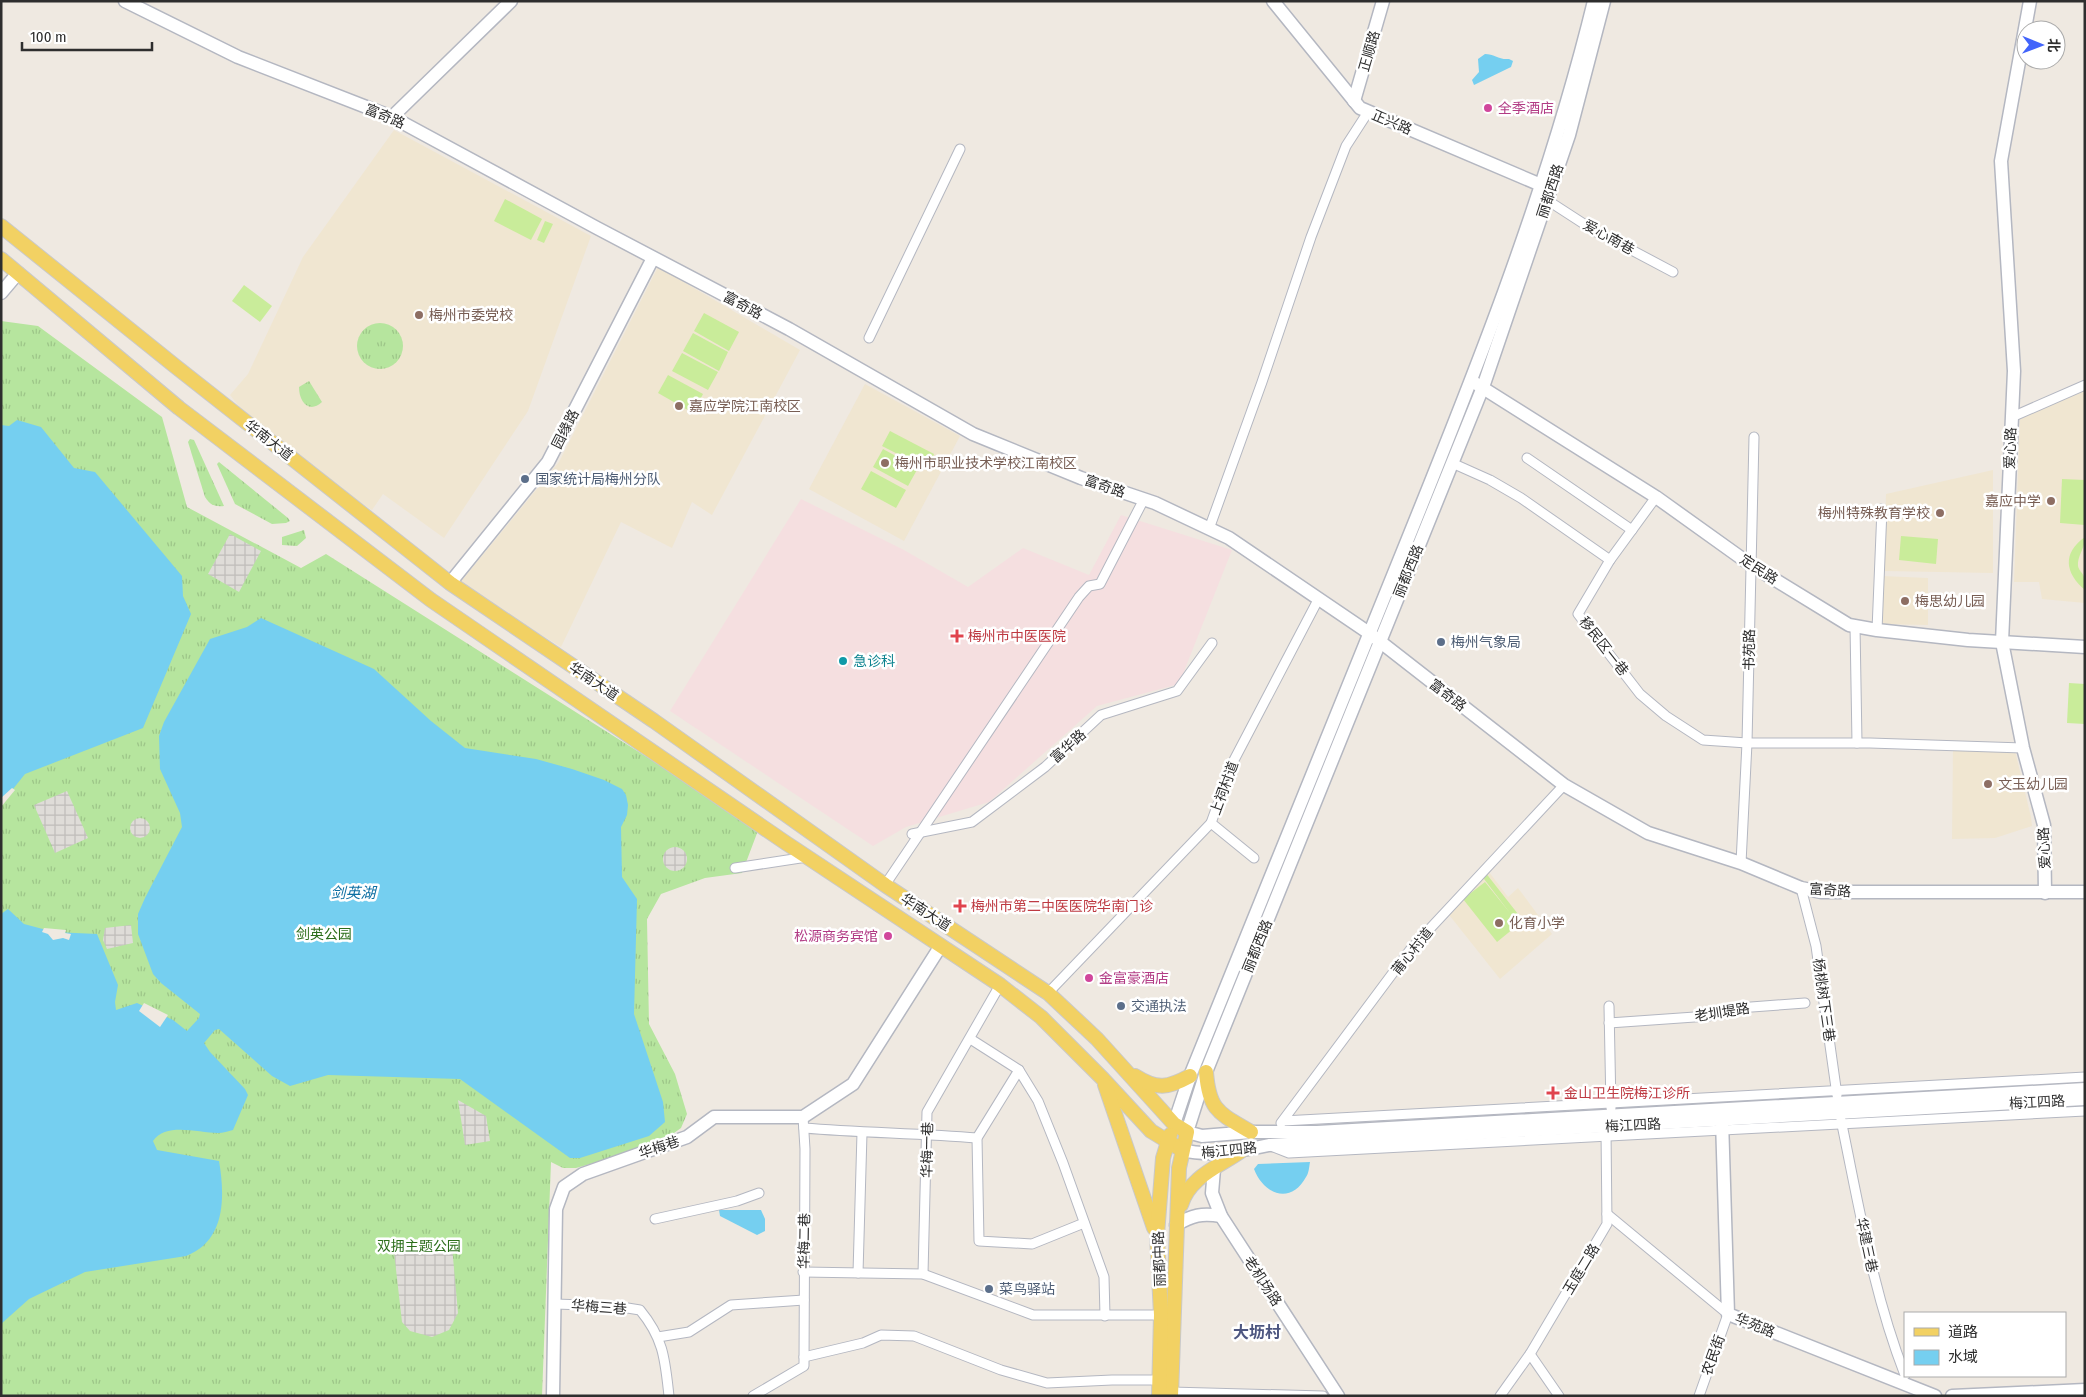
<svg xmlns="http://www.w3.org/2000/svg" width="2086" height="1397" font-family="'Fira Sans Condensed','Noto Sans SC',sans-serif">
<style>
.education{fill:#f0e6d1}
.medical{fill:#f5dfe0}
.grass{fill:url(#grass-tufts)}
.pitch{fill:#c9ec9a}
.plaza{fill:url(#plaza-grid)}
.water{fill:#75cff0}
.pier{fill:#efe9e1}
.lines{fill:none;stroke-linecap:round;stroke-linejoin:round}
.street-casing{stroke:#b4b7c1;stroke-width:11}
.secondary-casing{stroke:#b4b7c1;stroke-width:15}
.primary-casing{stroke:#c9c9c9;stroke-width:16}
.street{stroke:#fff;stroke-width:9}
.secondary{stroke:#fff;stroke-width:12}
.primary{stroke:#f2d163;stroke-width:14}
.hotel-dot{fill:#d1479c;stroke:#fff;stroke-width:2}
.education-dot{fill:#8d6e63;stroke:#fff;stroke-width:2}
.service-dot{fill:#5c6f8a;stroke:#fff;stroke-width:2}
.health-dot{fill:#e0444e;stroke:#fff;stroke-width:2}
.culture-dot{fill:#0f9aa8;stroke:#fff;stroke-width:2}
.labels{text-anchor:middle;stroke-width:5;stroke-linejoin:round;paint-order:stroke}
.street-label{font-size:14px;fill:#2e2e2e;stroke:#fff}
.hotel-label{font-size:14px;fill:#b23c85;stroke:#fff;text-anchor:start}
.education-label{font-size:14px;fill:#785e54;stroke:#fff;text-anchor:start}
.service-label{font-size:14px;fill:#4e5e75;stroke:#fff;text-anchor:start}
.health-label{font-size:14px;fill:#be3a42;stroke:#fff;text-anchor:start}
.culture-label{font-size:14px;fill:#0d838f;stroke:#fff;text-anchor:start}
.park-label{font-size:14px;fill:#2c6e1b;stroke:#fff}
.water-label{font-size:15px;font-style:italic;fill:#0d6fa3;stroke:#fff}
.quarter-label{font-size:16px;font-weight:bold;fill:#4d5680;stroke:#fff}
</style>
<defs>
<pattern id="grass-tufts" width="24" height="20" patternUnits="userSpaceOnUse" patternTransform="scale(1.25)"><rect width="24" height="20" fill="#b6e59e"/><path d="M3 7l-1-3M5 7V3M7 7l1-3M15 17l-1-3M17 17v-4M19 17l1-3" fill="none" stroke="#9dc588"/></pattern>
<pattern id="plaza-grid" width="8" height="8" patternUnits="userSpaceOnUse" patternTransform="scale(1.25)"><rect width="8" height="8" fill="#dfdcd8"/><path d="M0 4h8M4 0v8" fill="none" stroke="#c0bdba"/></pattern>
</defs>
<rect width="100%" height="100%" fill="#efe9e1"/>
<!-- education -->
<g class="education">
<polygon points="394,130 591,236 528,411 444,538 383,494 372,510 267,442 230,395 248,374 303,257"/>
<polygon points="658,267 800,350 712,515 692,502 672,548 621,522 561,647 459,584 559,462"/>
<polygon points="865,384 960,436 904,541 809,489"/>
<polygon points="2085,389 2085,603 2042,599 2039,582 2014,582 2020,419"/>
<polygon points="1993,470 1993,573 1884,571 1886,494"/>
<polygon points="1882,576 1928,578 1928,625 1882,624"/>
<polygon points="1953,750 2015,751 2031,817 2032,826 1995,838 1952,839"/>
<polygon points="1486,868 1508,897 1518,888 1552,934 1500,979 1446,911"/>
</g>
<!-- medical -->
<polygon class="medical" points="801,499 904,550 968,587 1023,548 1089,575 1121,515 1232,550 1179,684 1097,706 989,802 906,827 873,846 670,711"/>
<!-- grass -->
<g class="grass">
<polygon points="1,321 38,326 162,417 187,507 301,568 326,554 759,828 742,873 705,878 661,894 647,919 649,1024 675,1074 687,1114 681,1128 657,1145 576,1168 563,1168 551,1162 542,1396 1,1396"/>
<circle cx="380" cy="346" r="23"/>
<path d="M309 381 322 402C309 414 299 402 299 387Z"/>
<path d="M190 439 194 440 224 506C215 507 210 505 205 497L188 442Z"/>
<polygon points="219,462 288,518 290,521 286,523 272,524 235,504 217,464"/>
<polygon points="304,530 306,538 297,546 282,545 282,537"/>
</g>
<!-- pitch -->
<g class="pitch">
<polygon points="505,199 542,219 531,240 494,221"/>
<polygon points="545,221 553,224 544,243 537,240"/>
<polygon points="244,285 272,306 260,322 232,301"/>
<polygon points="704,313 739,332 729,351 694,331"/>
<polygon points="693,333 728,352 719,371 683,351"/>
<polygon points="682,353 718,372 708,390 672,371"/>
<polygon points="668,375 703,394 693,413 658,393"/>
<polygon points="890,431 934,454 927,469 882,446"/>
<polygon points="883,449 918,468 908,486 873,467"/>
<polygon points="871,471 906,490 896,508 861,489"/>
<polygon points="2062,479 2085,480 2085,525 2060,523"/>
<polygon points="1901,536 1938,539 1936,564 1899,560"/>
<path d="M2085 537C2085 549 2077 556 2078 566 2079 571 2083 573 2084 577 2086 580 2085 586 2085 590 2065 573 2062 553 2085 537Z"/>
<polygon points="2069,683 2085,684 2085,724 2067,723"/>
<polygon points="1485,872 1529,928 1525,931 1519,924 1497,942 1463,899 1485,882 1510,913 1481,875"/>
</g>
<!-- plaza -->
<g class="plaza">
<polygon points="230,534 261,551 239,592 208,574"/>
<polygon points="67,791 88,838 55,853 34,805"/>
<circle cx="140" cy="828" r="10"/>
<circle cx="675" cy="859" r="12"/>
<polygon points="131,925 133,943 107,949 103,940 105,928"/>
<polygon points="458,1100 486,1116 490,1141 465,1145"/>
<polygon points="452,1246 458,1313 449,1330 432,1337 410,1331 402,1322 394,1252"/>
</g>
<!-- water -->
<g class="water">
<path d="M1485 54C1494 54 1499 60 1509 59L1513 61 1511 67 1474 85 1472 80 1479 72 1478 59Z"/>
<polygon points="17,420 41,427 74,468 95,472 182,576 183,596 191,614 143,728 25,774 1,804 1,425 9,426"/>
<path d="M261 618 374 669 431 721 465 748 536 759 572 769 604 780 622 789 626 795 628 805 627 815 621 827 622 877 637 899 634 1014 663 1102 665 1122 649 1136 580 1158H570L460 1079 328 1075 290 1086 272 1076 219 1029 215 1030 204 1043 210 1052 245 1089 248 1095 233 1130C228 1131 223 1133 218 1133 198 1133 166 1122 153 1141L157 1150 219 1161C225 1196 226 1241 186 1256L85 1272 29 1299 1 1324V914L8 909 24 924 54 932 97 934 118 985 115 1002 116 1010 137 1003 173 1020 187 1031 199 1018 200 1014 161 983 153 974 138 934V914L145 898 182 827 180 813 160 769 159 736 164 722 210 639 247 627Z"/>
<path d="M1310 1162C1309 1167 1309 1173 1306 1177 1291 1205 1264 1195 1254 1169L1258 1164Z"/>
<polygon points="719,1210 761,1210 765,1219 765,1231 757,1235 720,1216"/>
</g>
<!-- pier -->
<g class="pier">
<polygon points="12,788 15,790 1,807 1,798"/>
<polygon points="44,928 66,930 65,933 71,934 69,940 63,938 53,940 48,934 42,932"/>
<polygon points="144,1003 168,1015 160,1027 139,1011"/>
</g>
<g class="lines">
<!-- street casing -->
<g class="street-casing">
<g id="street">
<polyline points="1547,200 1601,235 1607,237 1673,272"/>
<polyline points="869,338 960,149"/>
<polyline points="2012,417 2085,385"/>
<polyline points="1527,458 1632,530"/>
<polyline points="1452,463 1490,480 1521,498 1610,560"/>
<polyline points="1656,497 1610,560 1578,614 1640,694 1666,716 1703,740 1747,743 1870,743 2023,748"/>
<polyline points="1209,529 1262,382 1311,237 1346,146 1368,112"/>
<polyline points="1855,626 1857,743"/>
<polyline points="1877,630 1882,509"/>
<polyline points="1211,823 1254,858"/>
<polyline points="912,834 972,822 1045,767 1101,715 1177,691 1212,643"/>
<polyline points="1741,863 1747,743 1754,437"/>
<polyline points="735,868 807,857"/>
<polyline points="885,885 1079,597 1089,586 1100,584 1144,499"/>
<polyline points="1801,888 1816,946 1837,1095"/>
<polyline points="1048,993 1211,823 1233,762 1319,598"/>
<polyline points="1609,1006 1611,1108"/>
<polyline points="1609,1023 1709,1016 1738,1008 1805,1003"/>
<polyline points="972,1040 1019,1070 1038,1101 1063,1163 1104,1277 1105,1316"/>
<polyline points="1019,1070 977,1138 979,1241 1032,1244 1084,1223"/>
<path d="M1841 1120C1859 1206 1873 1293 1905 1375"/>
<polyline points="1283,1121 2085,1077"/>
<polyline points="1281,1123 1410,950 1564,785"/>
<path d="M804 1128C862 1133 920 1133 977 1138"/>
<polyline points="1271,1146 1289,1153 2085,1111"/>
<polyline points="1607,1214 1728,1314 1699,1396"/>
<polyline points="655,1219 737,1201 759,1193"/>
<polyline points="803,1272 923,1274 1033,1315 1161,1315"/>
<polyline points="858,1273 862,1133"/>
<polyline points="923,1274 927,1112 1000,985"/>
<path d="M555 1304 615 1306 640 1310C664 1339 665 1360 669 1396"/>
<polyline points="658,1337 689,1332 731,1305 804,1300"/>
<polyline points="1530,1354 1559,1396"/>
<polyline points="804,1357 863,1343 881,1335 914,1336 1001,1370 1047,1383 1112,1380 1159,1380"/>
<polyline points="1171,1392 1323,1396"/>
<polyline points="753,1396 804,1366 805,1149 803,1117"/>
<polyline points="1500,1396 1530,1354 1607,1224 1606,1131"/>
</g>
</g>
<!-- secondary casing -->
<g class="secondary-casing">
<g id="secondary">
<polyline points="125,1 238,57 392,117 597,228 789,329 973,434 1081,478 1155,503 1229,538 1369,633 1564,785 1648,833 1741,863 1801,888 1821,892 2085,892"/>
<polyline points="1273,1 1360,108 1548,188"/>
<polyline points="1604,1 1569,135 1483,387 1206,1072 1187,1132 1202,1136 1251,1132 1317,1132 2085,1089"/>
<polyline points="2030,1 2001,161 2014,371 2002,642 2023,748 2044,825 2045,893"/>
<polyline points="1354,101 1383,1"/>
<polyline points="392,117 511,1"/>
<polyline points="1,293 18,273"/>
<polyline points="1475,383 1656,497 1751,565 1849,625 1877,630 1968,640 2085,647"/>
<polyline points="450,583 548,462 653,258"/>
<polyline points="1722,1120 1728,1314 1935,1396"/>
<path d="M1174 1124 1190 1076C1258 908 1326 741 1394 573 1470 386 1546 198 1594 1"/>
<path d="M1182 1150C1210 1157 1241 1151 1269 1145L2085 1099"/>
<polyline points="1214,1169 1212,1193 1221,1216 1338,1396"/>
<path d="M1176 1225C1192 1215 1202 1213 1221 1216"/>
<polyline points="553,1396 556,1209 564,1187 583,1174 687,1137 714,1117 803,1117 853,1084 940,947"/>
<polyline points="1952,1396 2085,1390"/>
</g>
</g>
<!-- primary casing -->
<g class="primary-casing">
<g id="primary">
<polyline points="1,226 175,366 450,583 654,721 885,885 1048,993 1097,1039 1174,1124 1187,1132 1179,1168 1171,1396"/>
<polyline points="1,259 179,408 431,600 786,843 1000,985 1041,1017 1102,1078 1151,1131 1182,1150"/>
<path d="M1206 1072C1209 1111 1219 1113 1251 1132"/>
<path d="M1135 1076C1157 1090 1168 1088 1190 1076"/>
<polyline points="1105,1085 1154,1228"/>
<path d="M1181 1205C1189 1177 1220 1166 1241 1151"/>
<polyline points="1159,1396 1161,1315 1157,1235 1163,1158 1170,1135"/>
</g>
</g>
<!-- street -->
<use href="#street" class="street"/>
<!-- secondary -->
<use href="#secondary" class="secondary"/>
<!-- primary -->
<use href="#primary" class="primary"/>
</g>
<!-- markers -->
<g class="hotel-dot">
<circle cx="1488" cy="108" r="5"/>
<circle cx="888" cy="936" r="5"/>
<circle cx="1089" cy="978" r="5"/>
</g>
<g class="education-dot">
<circle cx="419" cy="315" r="5"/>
<circle cx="679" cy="406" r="5"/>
<circle cx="885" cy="463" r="5"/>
<circle cx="2051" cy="501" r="5"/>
<circle cx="1940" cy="513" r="5"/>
<circle cx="1905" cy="601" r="5"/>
<circle cx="1988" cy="784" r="5"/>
<circle cx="1499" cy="923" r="5"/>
</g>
<g class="service-dot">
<circle cx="525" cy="479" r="5"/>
<circle cx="1441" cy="642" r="5"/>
<circle cx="1121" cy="1006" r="5"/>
<circle cx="989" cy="1289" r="5"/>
</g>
<g class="health-dot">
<path d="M954.5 628.5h5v5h5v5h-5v5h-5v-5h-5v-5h5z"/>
<path d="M957.5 898.5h5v5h5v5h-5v5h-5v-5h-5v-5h5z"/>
<path d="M1550.5 1085.5h5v5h5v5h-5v5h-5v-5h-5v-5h5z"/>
</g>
<circle class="culture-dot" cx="843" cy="661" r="5"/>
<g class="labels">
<!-- street labels -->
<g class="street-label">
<text transform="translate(1369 51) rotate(-74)" y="5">正顺路</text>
<text transform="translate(385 116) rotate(23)" y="5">富奇路</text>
<text transform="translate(1392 122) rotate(23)" y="5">正兴路</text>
<text transform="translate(1550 191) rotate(-72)" y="5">丽都西路</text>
<text transform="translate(1609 237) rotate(29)" y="5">爱心南巷</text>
<text transform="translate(743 305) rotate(28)" y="5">富奇路</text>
<text transform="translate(565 429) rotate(-63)" y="5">园缘路</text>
<text transform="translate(269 440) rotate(38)" y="5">华南大道</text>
<text transform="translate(2010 448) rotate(-88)" y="5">爱心路</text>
<text transform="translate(1105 486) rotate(19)" y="5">富奇路</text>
<text transform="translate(1759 569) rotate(33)" y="5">定民路</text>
<text transform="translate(1408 571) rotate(-68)" y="5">丽都西路</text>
<text transform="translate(1604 646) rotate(52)" y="5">移民区一巷</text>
<text transform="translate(1749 650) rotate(-89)" y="5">书苑路</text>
<text transform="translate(594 681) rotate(34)" y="5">华南大道</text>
<text transform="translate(1448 695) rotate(38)" y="5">富奇路</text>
<text transform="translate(1068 746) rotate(-42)" y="5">富华路</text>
<text transform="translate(1224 788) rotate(-70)" y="5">上祠村道</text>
<text transform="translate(2044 848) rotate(-93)" y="5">爱心路</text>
<text transform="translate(1830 890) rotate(4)" y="5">富奇路</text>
<text transform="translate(926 912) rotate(33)" y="5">华南大道</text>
<text transform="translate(1257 946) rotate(-68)" y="5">丽都西路</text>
<text transform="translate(1412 951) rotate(-51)" y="5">莆心村道</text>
<text transform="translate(1824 1000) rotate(82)" y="5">杨桃树下三巷</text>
<text transform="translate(1722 1012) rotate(-9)" y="5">老圳堤路</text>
<text transform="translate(2037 1102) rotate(-3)" y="5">梅江四路</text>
<text transform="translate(1633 1125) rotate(-3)" y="5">梅江四路</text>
<text transform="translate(659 1147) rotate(-19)" y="5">华梅巷</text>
<text transform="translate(927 1150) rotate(-89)" y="5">华梅一巷</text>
<text transform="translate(1229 1150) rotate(-6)" y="5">梅江四路</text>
<text transform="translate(804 1241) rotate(-89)" y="5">华梅二巷</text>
<text transform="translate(1867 1245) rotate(78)" y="5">华建三巷</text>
<text transform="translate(1159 1259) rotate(-92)" y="5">丽都中路</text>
<text transform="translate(1581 1269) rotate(-59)" y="5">玉庭二路</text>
<text transform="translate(1263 1281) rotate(57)" y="5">老机场路</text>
<text transform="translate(599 1307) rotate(4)" y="5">华梅三巷</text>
<text transform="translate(1755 1325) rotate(22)" y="5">华苑路</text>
<text transform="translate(1713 1355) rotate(-70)" y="5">农民街</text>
</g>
<!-- hotel labels -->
<g class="hotel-label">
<text x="1498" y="113">全季酒店</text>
<text x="878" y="941" text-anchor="end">松源商务宾馆</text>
<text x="1099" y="983">金富豪酒店</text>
</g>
<!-- education labels -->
<g class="education-label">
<text x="429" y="320">梅州市委党校</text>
<text x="689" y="411">嘉应学院江南校区</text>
<text x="895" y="468">梅州市职业技术学校江南校区</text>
<text x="2041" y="506" text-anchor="end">嘉应中学</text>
<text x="1930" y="518" text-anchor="end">梅州特殊教育学校</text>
<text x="1915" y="606">梅思幼儿园</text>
<text x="1998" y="789">文玉幼儿园</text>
<text x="1509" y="928">化育小学</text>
</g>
<!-- service labels -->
<g class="service-label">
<text x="535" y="484">国家统计局梅州分队</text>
<text x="1451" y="647">梅州气象局</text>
<text x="1131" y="1011">交通执法</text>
<text x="999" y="1294">菜鸟驿站</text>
</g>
<!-- health labels -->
<g class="health-label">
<text x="968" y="641">梅州市中医医院</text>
<text x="971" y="911">梅州市第二中医医院华南门诊</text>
<text x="1564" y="1098">金山卫生院梅江诊所</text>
</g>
<!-- culture labels -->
<g class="culture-label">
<text x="853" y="666">急诊科</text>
</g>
<!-- park labels -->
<g class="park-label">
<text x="324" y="939">剑英公园</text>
<text x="419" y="1251">双拥主题公园</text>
</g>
<!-- water labels -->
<g class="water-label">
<text x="353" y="898">剑英湖</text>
</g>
<!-- quarter labels -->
<g class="quarter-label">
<text x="1257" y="1338">大坜村</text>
</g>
</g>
<!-- border -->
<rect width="2086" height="1397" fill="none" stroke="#2e2e2e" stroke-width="5"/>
<!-- legend -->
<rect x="1904" y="1312" width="162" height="65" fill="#ffffff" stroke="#ababab"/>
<rect x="1914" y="1328" width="25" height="8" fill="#f2d163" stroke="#ababab"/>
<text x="1948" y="1337" font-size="15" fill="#2e2e2e">道路</text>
<rect x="1914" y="1350" width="25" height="15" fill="#75cff0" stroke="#ababab"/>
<text x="1948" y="1362" font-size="15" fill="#2e2e2e">水域</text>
<!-- north arrow -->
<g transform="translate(2041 45) rotate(91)"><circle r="24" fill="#ffffff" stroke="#ababab"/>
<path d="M0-4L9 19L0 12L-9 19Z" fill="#4264fb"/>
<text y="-8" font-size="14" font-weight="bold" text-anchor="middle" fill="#2e2e2e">北</text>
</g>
<!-- scale -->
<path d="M22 42v8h130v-8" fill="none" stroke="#2e2e2e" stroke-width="2.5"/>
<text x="30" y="42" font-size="15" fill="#2e2e2e" stroke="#ffffff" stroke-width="4" paint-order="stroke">100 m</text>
</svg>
